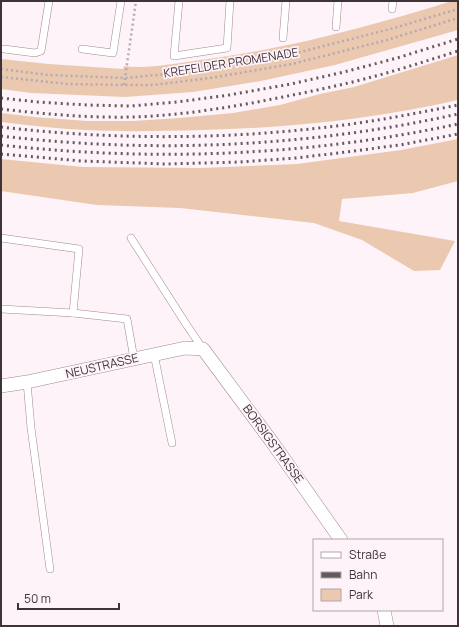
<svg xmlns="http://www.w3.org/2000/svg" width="459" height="627" font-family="Manrope,sans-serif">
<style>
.green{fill:#ebc9b0}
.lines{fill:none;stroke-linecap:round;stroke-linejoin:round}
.service-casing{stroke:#9f8893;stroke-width:8}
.minor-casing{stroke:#9f8893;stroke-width:14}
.path{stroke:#b4aaaf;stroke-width:2.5;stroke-dasharray:2 3;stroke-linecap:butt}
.service{stroke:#fff;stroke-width:7}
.minor{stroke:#fff;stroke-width:13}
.rail{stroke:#63595e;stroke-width:3;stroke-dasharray:2 4;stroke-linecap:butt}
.labels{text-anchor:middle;stroke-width:3.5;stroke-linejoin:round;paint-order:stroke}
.street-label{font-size:12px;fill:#3d3338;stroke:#fef3f8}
</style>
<rect width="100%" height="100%" fill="#fef3f8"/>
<!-- green -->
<g class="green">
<path d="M452 1H458V30L335 65 261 81 193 92 125 97 31 93 1 89V59L49 64 123 69 124 66C147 69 171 64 194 61 282 50 368 27 452 1Z"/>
<path d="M458 55V100C374 119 289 128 203 130 164 131 124 132 85 130 57 129 29 125 1 122V113L35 117 87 121H133L179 118 233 113 280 105 320 94 354 87Z"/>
<polygon points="458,139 458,181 413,193 342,199 339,221 455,241 440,270 414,271 362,240 314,223 180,208 97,205 1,191 1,159 83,167 201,168 297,164 401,150"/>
</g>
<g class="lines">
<!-- service casing -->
<g class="service-casing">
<g id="service">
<polyline points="179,1 174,56 227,48 230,1"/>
<polyline points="392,9 393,1"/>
<polyline points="336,27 338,1"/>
<polyline points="283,38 286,1"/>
<polyline points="4,49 35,53 41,51 49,1"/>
<polyline points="82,49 113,53 121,1"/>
<polyline points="1,238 79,249 73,313"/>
<polyline points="131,238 186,324 203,349"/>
<polyline points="1,309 73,313 127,319 134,359"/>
<polyline points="154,354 172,443"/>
<polyline points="27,382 31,428 50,569"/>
</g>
</g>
<!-- minor casing -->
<g class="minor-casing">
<g id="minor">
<polyline points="1,386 27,382 185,348 203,349 272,442 341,540"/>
<polyline points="384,610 387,626"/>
</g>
</g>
<!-- path -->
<g class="path">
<polyline points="1,69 48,75 125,78 198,71 285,56 394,28 458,9"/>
<polyline points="1,77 68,84 124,85 153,85 210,78 292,64 387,40 458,18"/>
<polyline points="124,85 136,1"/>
</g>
<!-- service -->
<use href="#service" class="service"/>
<!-- minor -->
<use href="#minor" class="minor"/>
<!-- rail -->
<g class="rail">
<polyline points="1,98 38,102 87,105 131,106 177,102 229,95 291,84 344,72 397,58 458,39"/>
<path d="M1 109C44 114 88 118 131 117 172 116 212 110 252 103 283 97 314 91 344 84 383 75 420 63 458 51"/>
<path d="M1 127C112 140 225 140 336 126 377 121 418 113 458 105"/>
<path d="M1 136C153 154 309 147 458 114"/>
<path d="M1 145C153 162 309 156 458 124"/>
<polyline points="1,154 82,161 166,164 240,162 296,158 338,153 400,145 458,134"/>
</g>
</g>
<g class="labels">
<!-- street labels -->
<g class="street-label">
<text transform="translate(231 63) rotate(-9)" y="4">KREFELDER PROMENADE</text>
<text transform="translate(102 366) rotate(-13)" y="4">NEUSTRASSE</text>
<text transform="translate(273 444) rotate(54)" y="4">BORSIGSTRASSE</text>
</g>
</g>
<!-- border -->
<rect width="459" height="627" fill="none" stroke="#3d3338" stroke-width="4"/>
<!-- legend -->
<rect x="313" y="539" width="130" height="72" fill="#fef3f8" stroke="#b1a6ab"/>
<rect x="321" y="552" width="20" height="6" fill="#ffffff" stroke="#b1a6ab"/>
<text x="349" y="559" font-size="12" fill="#3d3338">Straße</text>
<rect x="321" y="572" width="20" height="6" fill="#63595e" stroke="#b1a6ab"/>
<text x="349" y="579" font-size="12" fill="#3d3338">Bahn</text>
<rect x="321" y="589" width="20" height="12" fill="#ebc9b0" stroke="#b1a6ab"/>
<text x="349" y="599" font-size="12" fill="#3d3338">Park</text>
<!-- scale -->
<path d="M18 603v6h101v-6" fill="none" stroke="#3d3338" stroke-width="2"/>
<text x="24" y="603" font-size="12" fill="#3d3338" stroke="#fef3f8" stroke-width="3" paint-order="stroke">50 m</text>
</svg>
